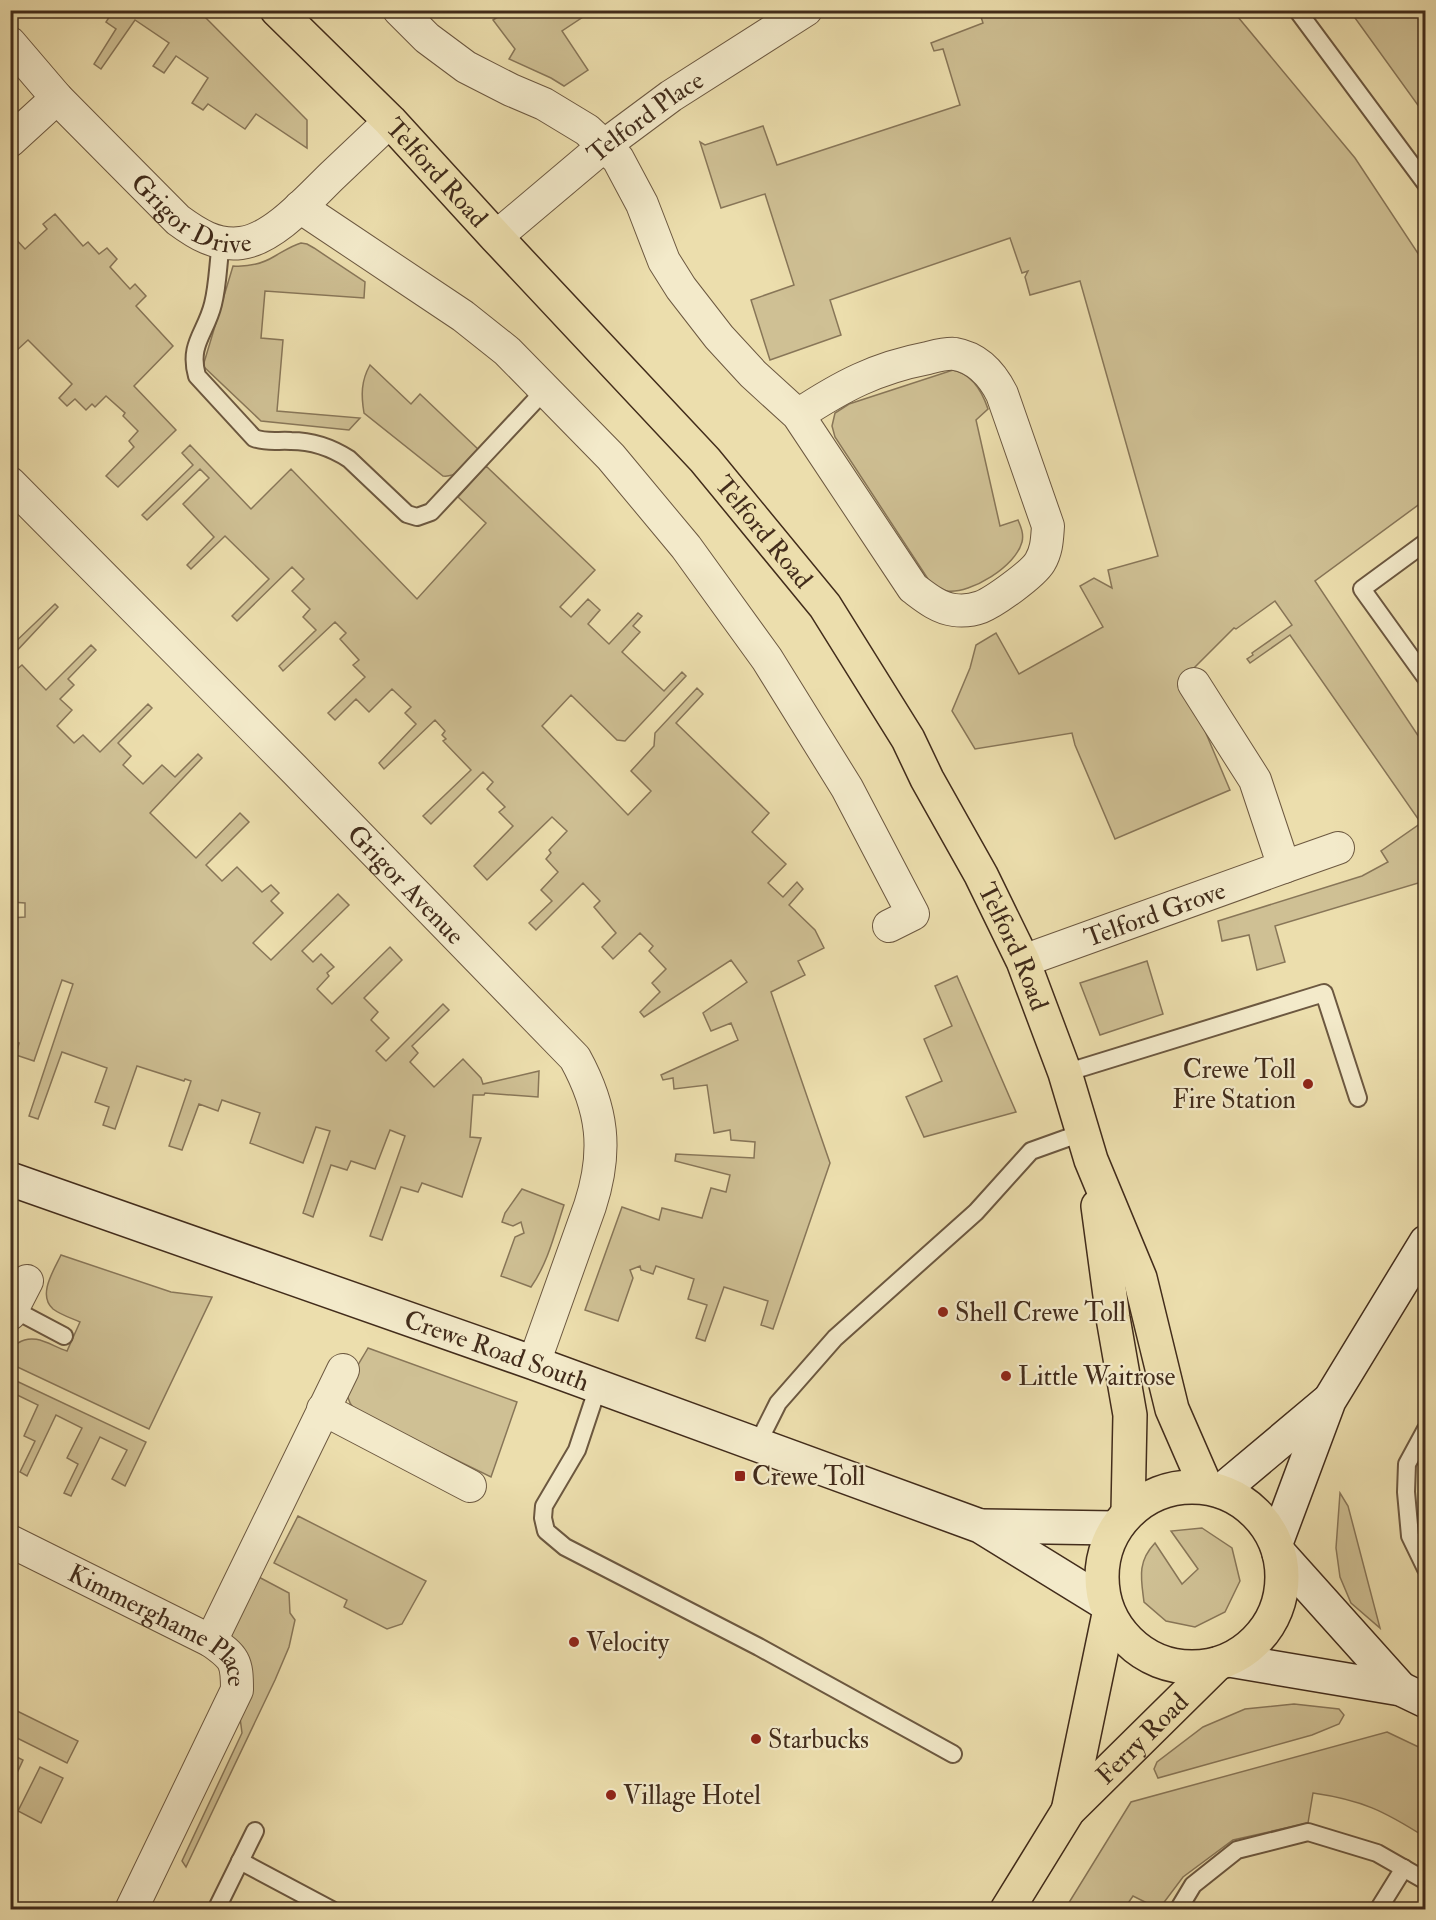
<svg xmlns="http://www.w3.org/2000/svg" width="1436" height="1920" font-family="'IM FELL Double Pica',serif">
<style>
.green{fill:#cfc094;stroke:#887658;stroke-width:1.5}
.lines{fill:none;stroke-linecap:round;stroke-linejoin:round}
.lane-casing{stroke:#6c5840;stroke-width:20}
.street-casing{stroke:#6c5840;stroke-width:34}
.secondary-casing{stroke:#422c1b;stroke-width:36}
.primary-casing{stroke:#422c1b;stroke-width:36}
.lane{stroke:#f3eaca;stroke-width:16}
.street{stroke:#f3eaca;stroke-width:32}
.secondary{stroke:#f3eaca;stroke-width:33}
.primary{stroke:#ecdead;stroke-width:33}
.poi-dot{fill:#8f2418;stroke:#f3eaca;stroke-width:2}
.labels{text-anchor:middle;stroke-width:4.5;stroke-linejoin:round;paint-order:stroke}
.street-label{font-size:26px;fill:#422c1b;stroke:#f3eaca}
.poi-label{font-size:26px;fill:#422c1b;stroke:#f3eaca;text-anchor:start}
</style>
<rect width="100%" height="100%" fill="#ecdead"/>
<filter id="stains"><feTurbulence type="fractalNoise" baseFrequency=".00333" numOctaves="4"/><feColorMatrix values="0 0 0 0 .2 0 0 0 0 .09 0 0 0 0 .02 0 0 0 .5 -.17"/></filter>
<radialGradient id="worn" r=".72"><stop offset=".6" stop-color="#630" stop-opacity="0"/><stop offset="1" stop-color="#630" stop-opacity=".3"/></radialGradient>
<!-- green -->
<g class="green">
<polygon points="113,11 199,11 307,120 307,148 256,114 245,129 208,104 203,110 192,103 208,78 176,56 164,73 153,66 169,43 135,20 101,69 94,64 116,29 106,22"/>
<polygon points="507,11 592,11 562,31 588,70 564,86 551,78 509,59 515,49 493,20"/>
<polygon points="979,11 1233,11 1355,158 1425,264 1425,500 1315,581 1425,746 1426,842 1423,843 1425,850 1425,881 1275,926 1285,962 1257,970 1249,935 1222,941 1218,921 1362,876 1388,862 1381,851 1421,823 1290,635 1250,663 1247,659 1253,655 1252,653 1292,625 1275,601 1236,629 1234,628 1183,679 1230,790 1115,839 1075,745 1072,733 975,749 952,711 970,668 976,645 996,633 1019,674 1103,627 1080,586 1094,578 1112,588 1108,570 1158,556 1080,281 1030,295 1025,277 1028,271 1022,273 1010,238 830,300 841,335 770,360 751,300 794,285 765,194 721,208 700,142 705,145 763,126 777,165 960,105 943,49 934,51 931,43 983,23"/>
<polygon points="1350,11 1425,11 1425,115"/>
<polygon points="55,214 83,246 88,242 99,254 107,248 117,259 110,267 130,289 135,284 146,296 136,306 173,346 134,386 176,430 118,487 106,476 134,447 129,441 138,431 123,416 125,413 106,396 95,407 92,404 86,410 75,399 67,406 59,398 72,384 28,340 15,352 11,347 10,261 13,258 11,255 11,234 25,249 47,229 43,224"/>
<path d="M301 243 307 244 314 248 365 282 364 298 265 291 261 338 283 340 277 411 360 418 349 430 261 421 203 366 233 266C248 267 262 264 275 256 284 251 291 246 301 243Z"/>
<path d="M370 365 411 404 420 394 480 451C469 461 459 478 443 476L364 413C361 395 361 381 370 365Z"/>
<path d="M953 370C972 374 982 391 988 409L976 420 1000 526 1018 520C1021 527 1024 534 1022 542 1016 566 971 594 947 591 939 590 933 584 928 579L835 437 832 426 835 413 849 404Z"/>
<polygon points="190,445 251,509 291,469 417,599 486,523 458,497 486,466 595,570 560,607 571,617 588,599 600,610 588,624 609,644 638,613 642,616 633,626 640,632 622,652 664,691 682,672 686,676 625,741 617,740 571,695 542,726 628,815 651,791 631,771 654,746 655,733 697,688 703,694 676,723 769,813 752,832 786,864 768,883 783,897 797,882 803,889 789,905 815,930 824,948 798,961 805,975 771,992 830,1163 773,1329 761,1325 768,1301 724,1287 705,1341 696,1338 707,1305 688,1299 694,1279 656,1266 653,1274 641,1270 640,1266 630,1270 633,1278 618,1321 585,1310 622,1207 659,1220 662,1208 702,1218 711,1188 726,1192 730,1175 675,1161 676,1154 754,1158 755,1142 731,1140 730,1130 714,1133 707,1085 674,1089 673,1078 663,1080 661,1075 738,1040 731,1023 711,1031 703,1013 747,982 731,960 644,1017 640,1012 660,992 652,983 666,969 649,951 653,946 640,933 613,959 602,947 616,933 594,907 600,901 583,883 536,930 529,923 552,901 541,890 558,872 546,859 551,853 549,850 567,831 552,817 487,880 474,866 513,826 499,812 505,807 487,789 493,782 483,772 431,824 423,816 471,770 443,741 446,739 442,735 445,731 435,720 384,769 379,763 416,724 405,713 411,707 392,689 369,712 356,699 335,720 328,713 365,677 353,665 359,660 340,639 346,633 335,622 283,671 279,666 316,630 303,617 310,609 292,591 304,579 292,567 237,621 232,616 269,579 225,536 191,569 187,565 214,537 183,504 209,478 200,469 147,520 142,515 193,465 182,453"/>
<polygon points="55,604 58,607 11,657 11,646"/>
<polygon points="91,645 96,650 68,679 74,685 60,699 72,710 57,726 74,743 83,735 100,752 148,704 152,708 118,743 131,756 123,765 143,784 162,765 175,777 198,754 202,758 150,813 196,858 240,813 249,822 206,865 222,881 237,867 262,892 271,885 279,893 271,901 283,913 253,943 271,960 338,894 349,905 302,951 313,962 321,954 334,967 327,973 329,976 317,989 332,1004 390,947 402,960 364,998 378,1012 371,1020 389,1038 376,1051 386,1061 443,1004 449,1010 412,1046 418,1053 410,1062 434,1087 463,1059 481,1078 483,1084 539,1071 538,1097 485,1093 484,1095 473,1095 470,1137 481,1138 462,1197 422,1183 418,1192 401,1187 382,1240 370,1236 405,1136 390,1130 375,1169 351,1161 347,1170 331,1165 313,1217 303,1213 330,1131 316,1127 303,1163 250,1143 260,1113 222,1100 218,1111 199,1104 182,1150 169,1146 191,1081 185,1079 184,1081 137,1066 115,1129 103,1125 109,1107 95,1102 107,1068 62,1052 38,1119 29,1116 73,984 62,980 34,1061 16,1055 19,1043 10,1040 11,918 25,917 25,903 11,902 11,664 16,670 22,665 46,690"/>
<polygon points="1147,961 1163,1014 1100,1035 1080,983"/>
<polygon points="957,976 1016,1112 924,1137 906,1097 942,1081 924,1039 952,1026 935,986"/>
<path d="M522 1189 564 1205C555 1232 548 1263 531 1287L501 1276 515 1237 524 1233 521 1222 513 1226 502 1222 505 1213Z"/>
<path d="M61 1255 171 1292 212 1297 149 1429 11 1364C10 1355 10 1348 18 1343 35 1332 51 1346 67 1351L80 1322C71 1318 61 1315 53 1309 37 1295 54 1270 61 1255Z"/>
<path d="M368 1348 517 1402 491 1477 358 1412C334 1394 357 1368 368 1348Z"/>
<polygon points="10,1378 146,1442 125,1486 112,1479 127,1450 100,1437 71,1496 64,1493 78,1464 67,1458 82,1428 56,1415 27,1476 20,1472 35,1441 24,1436 38,1405 11,1392"/>
<polygon points="1340,1493 1348,1506 1380,1628 1351,1603 1340,1577 1336,1548"/>
<polygon points="298,1516 426,1581 402,1624 387,1629 344,1607 347,1600 274,1563"/>
<path d="M1202 1528 1232 1548 1240 1581 1225 1612 1195 1627 1166 1621 1144 1602C1141 1578 1137 1562 1155 1543L1182 1584 1198 1569 1171 1531Z"/>
<polygon points="255,1575 289,1593 290,1613 295,1620 289,1647 275,1680 186,1867 182,1861 242,1733 239,1710 240,1647 228,1633"/>
<polygon points="1294,1704 1339,1709 1344,1715 1339,1724 1312,1735 1158,1778 1154,1769 1157,1762 1203,1727 1245,1709"/>
<polygon points="11,1708 78,1741 67,1763 11,1735"/>
<path d="M1387 1732 1425 1750V1837C1384 1811 1362 1800 1313 1793L1308 1823 1233 1840 1183 1877 1159 1909 1133 1896 1124 1909H1065L1131 1802Z"/>
<polygon points="11,1754 23,1760 11,1786"/>
<polygon points="40,1767 63,1778 41,1823 18,1811"/>
</g>
<g class="lines">
<!-- lane casing -->
<g class="lane-casing">
<g id="lane">
<polyline points="1297,10 1426,184"/>
<path d="M221 243C218 263 218 284 213 304 206 333 188 344 197 376L254 438C266 443 279 440 291 441 313 441 332 448 349 459L407 514 417 517 431 512 545 390"/>
<polyline points="1426,542 1362,589 1426,678"/>
<polyline points="1065,1073 1324,993 1358,1098"/>
<polyline points="13,1309 64,1336"/>
<polyline points="598,1387 577,1450 544,1506 543,1518 546,1531 565,1547 759,1647 953,1754"/>
<polyline points="1426,1429 1407,1464 1406,1492 1410,1536 1426,1569"/>
<polyline points="757,1445 778,1403 835,1338 976,1212 1031,1151 1084,1132"/>
<polyline points="240,1861 332,1910"/>
<polyline points="216,1910 255,1831"/>
<polyline points="1178,1910 1193,1885 1237,1850 1308,1832 1377,1853 1426,1881"/>
<polyline points="1378,1910 1404,1868"/>
</g>
</g>
<!-- street casing -->
<g class="street-casing">
<g id="street">
<path d="M399 10 427 38 466 67 511 90 544 104 587 130 618 159 642 204 664 261 681 288 719 337 753 374 798 415 913 588C925 597 938 608 954 610 962 611 973 610 981 607 994 602 1033 574 1040 562 1047 550 1047 539 1048 526L1002 394C992 374 978 358 955 354 947 353 936 356 928 358 876 368 842 386 798 415"/>
<path id="s1" d="M10 43 57 98 178 220C197 234 216 246 241 243 274 239 310 197 333 175 352 157 371 139 390 121"/>
<polyline points="10,141 57,98"/>
<polyline points="300,207 463,316 507,351 611,457 686,547 767,659 847,788 913,914 889,926"/>
<path id="s2" d="M496 237 605 145 671 96 806 10"/>
<path id="s3" d="M10 483 294 769 575 1058C603 1109 608 1151 590 1206L534 1363"/>
<polyline points="1284,867 1338,848"/>
<path id="s4" d="M1023 961 1284 867 1255 780 1194 684"/>
<polyline points="10,1314 27,1281"/>
<polyline points="323,1409 470,1486"/>
<path id="s5" d="M10 1541 211 1641C235 1658 237 1661 237 1690L131 1910"/>
<polyline points="211,1641 343,1370"/>
</g>
</g>
<!-- secondary casing -->
<g class="secondary-casing">
<g id="secondary">
<path id="s6" d="M10 1179 534 1363 980 1526 1105 1603"/>
<polyline points="1221,1491 1327,1402"/>
<polyline points="982,1526 1115,1528"/>
<polyline points="1276,1543 1329,1401 1426,1242"/>
<polyline points="1279,1553 1401,1689"/>
<polyline points="1229,1660 1401,1689 1426,1701"/>
</g>
</g>
<!-- primary casing -->
<g class="primary-casing">
<g id="primary">
<path id="s7" d="M277 10 390 121 496 237 705 460 825 606 908 739 927 779 981 875 1023 961 1065 1073 1091 1160 1140 1278 1172 1409 1206 1487"/>
<polyline points="1098,1206 1113,1318 1130,1415 1128,1512"/>
<circle cx="1192" cy="1577" r="90"/>
<polyline points="1068,1811 1109,1614"/>
<path id="s8" d="M1007 1910 1068 1811 1217 1664"/>
</g>
</g>
<!-- lane -->
<use href="#lane" class="lane"/>
<!-- street -->
<use href="#street" class="street"/>
<!-- secondary -->
<use href="#secondary" class="secondary"/>
<!-- primary -->
<use href="#primary" class="primary"/>
</g>
<!-- markers -->
<g class="poi-dot">
<circle cx="1308" cy="1084" r="6"/>
<circle cx="943" cy="1312" r="6"/>
<circle cx="1006" cy="1376" r="6"/>
<rect x="734" y="1470" width="12" height="12" rx="3"/>
<circle cx="574" cy="1642" r="6"/>
<circle cx="756" cy="1739" r="6"/>
<circle cx="611" cy="1795" r="6"/>
</g>
<g class="labels">
<!-- street labels -->
<g class="street-label">
<text dy="9" stroke="none"><textPath href="#s2" startOffset="192">Telford Place</textPath></text>
<text dy="9" stroke="none"><textPath href="#s7" startOffset="228">Telford Road</textPath></text>
<text dy="9" stroke="none"><textPath href="#s1" startOffset="254">Grigor Drive</textPath></text>
<text dy="9" stroke="none"><textPath href="#s7" startOffset="714">Telford Road</textPath></text>
<text dy="9" stroke="none"><textPath href="#s3" startOffset="564">Grigor Avenue</textPath></text>
<text dy="9" stroke="none"><textPath href="#s4" startOffset="140">Telford Grove</textPath></text>
<text dy="9" stroke="none"><textPath href="#s7" startOffset="1200">Telford Road</textPath></text>
<text dy="9" stroke="none"><textPath href="#s6" startOffset="516">Crewe Road South</textPath></text>
<text dy="9" stroke="none"><textPath href="#s5" startOffset="174">Kimmerghame Place</textPath></text>
<text dy="9" stroke="none"><textPath href="#s8" startOffset="220">Ferry Road</textPath></text>
</g>
<!-- poi labels -->
<g class="poi-label">
<text x="1296" y="1078" text-anchor="end">Crewe Toll<tspan x="1296" dy="30">Fire Station</tspan></text>
<text x="955" y="1321">Shell Crewe Toll</text>
<text x="1018" y="1385">Little Waitrose</text>
<text x="752" y="1485">Crewe Toll</text>
<text x="586" y="1651">Velocity</text>
<text x="768" y="1748">Starbucks</text>
<text x="623" y="1804">Village Hotel</text>
</g>
</g>
<!-- margin -->
<rect width="1436" height="1920" fill="none" stroke="#ecdead" stroke-width="36"/>
<rect x="12" y="12" width="1412" height="1896" fill="none" stroke="#422c1b" stroke-width="3"/>
<rect x="18" y="18" width="1400" height="1884" fill="none" stroke="#422c1b" stroke-width="1.5"/>
<rect width="100%" height="100%" filter="url(#stains)"/>
<rect width="100%" height="100%" fill="url(#worn)"/>
</svg>
